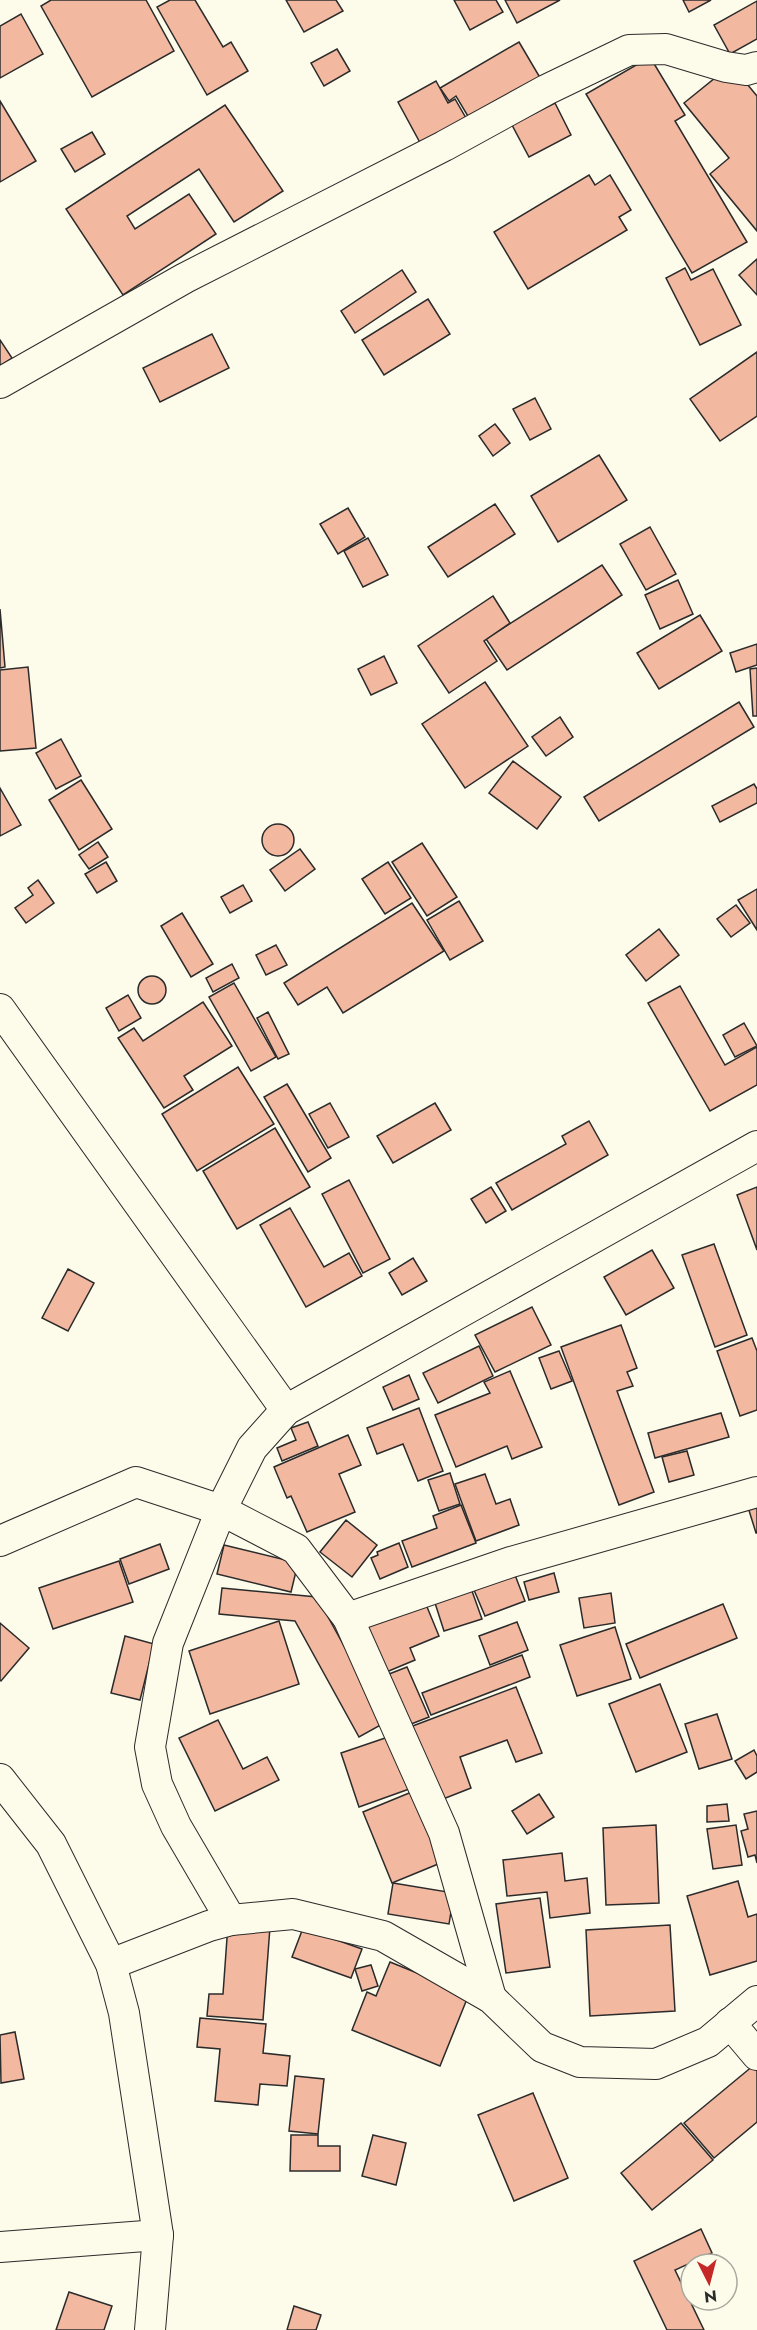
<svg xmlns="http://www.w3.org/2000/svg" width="757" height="2330" font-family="Jost,sans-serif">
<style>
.building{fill:#f2b8a0;stroke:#2b2b2b;stroke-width:1.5}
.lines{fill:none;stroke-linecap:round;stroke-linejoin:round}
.minor-casing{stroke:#2b2b2b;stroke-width:32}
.minor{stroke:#fdfbea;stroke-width:30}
</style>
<rect width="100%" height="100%" fill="#fdfbea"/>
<!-- building -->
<g class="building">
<polygon points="51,0 146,0 174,51 92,97 41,6"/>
<polygon points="170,0 195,0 223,47 231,42 248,71 207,95 157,7"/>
<polygon points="286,0 336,0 343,11 304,32"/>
<polygon points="454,0 496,0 503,12 470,30"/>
<polygon points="505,0 560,0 517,23"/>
<polygon points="683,0 711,0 689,12"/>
<polygon points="757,1 757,39 730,54 714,25"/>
<polygon points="21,14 43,54 0,78 0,26"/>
<polygon points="519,42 542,81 472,123 456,96 449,101 440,88"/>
<polygon points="337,49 350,71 324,86 311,63"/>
<polygon points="650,57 685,115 675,121 747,242 692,273 586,94"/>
<polygon points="725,70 742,78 757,96 757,231 710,174 729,158 684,103"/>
<polygon points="436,81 448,103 455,99 470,125 424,150 398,102"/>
<polygon points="0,101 36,161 0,182"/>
<polygon points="555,103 571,135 529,157 512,125"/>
<polygon points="225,105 283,191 234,222 199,169 127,216 135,229 189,194 216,234 123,295 66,209"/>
<polygon points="92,132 105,154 75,172 61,149"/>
<polygon points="589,175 595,185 610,175 631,210 619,217 627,230 528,289 494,232"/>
<polygon points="757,259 757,295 739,275"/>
<polygon points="685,268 691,280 713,269 741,325 700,345 666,278"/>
<polygon points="402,270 416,292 355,333 341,311"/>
<polygon points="428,299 450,334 384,375 362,340"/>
<polygon points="212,334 229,368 160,402 143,368"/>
<polygon points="0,340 12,358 0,366"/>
<polygon points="757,352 757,416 720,441 690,399"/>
<polygon points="535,398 551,429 530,440 513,409"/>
<polygon points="495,424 510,443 493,456 479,436"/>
<polygon points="599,455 627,500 558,542 531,496"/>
<polygon points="495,504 515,534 448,577 428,547"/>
<polygon points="348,508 365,537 338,554 320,524"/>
<polygon points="650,527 676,574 646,590 620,544"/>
<polygon points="368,538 388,575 363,587 344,551"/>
<polygon points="602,565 622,595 507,670 486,639"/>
<polygon points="678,580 693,614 660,629 645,595"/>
<polygon points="493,596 510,623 484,641 497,661 449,693 418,646"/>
<polygon points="0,609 5,667 0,668"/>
<polygon points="700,615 722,651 659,689 637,653"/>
<polygon points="757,644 757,665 736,672 730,653"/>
<polygon points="384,656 397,683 371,695 358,669"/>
<polygon points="28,667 36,748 0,751 0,670"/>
<polygon points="757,668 757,716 753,716 750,669"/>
<polygon points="485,682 528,746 465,788 422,724"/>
<polygon points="739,702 754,727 599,821 584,797"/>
<polygon points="560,717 573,737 546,756 532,737"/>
<polygon points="61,739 81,776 56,789 36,753"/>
<polygon points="513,761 561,797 537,829 489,793"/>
<polygon points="81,780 112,829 79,850 49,800"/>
<polygon points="754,784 757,789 757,803 720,822 712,806"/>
<polygon points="0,788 21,825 0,836"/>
<circle cx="278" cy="840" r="16"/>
<polygon points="98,842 108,857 89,869 79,855"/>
<polygon points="422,843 457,897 427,916 392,862"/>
<polygon points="300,849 315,869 285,891 270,870"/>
<polygon points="106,862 117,881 97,893 85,874"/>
<polygon points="388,862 411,898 385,914 362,879"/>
<polygon points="38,880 54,903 26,923 15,908 33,895 28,888"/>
<polygon points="243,885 252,901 230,913 221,897"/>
<polygon points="757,889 757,930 738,900"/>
<polygon points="459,901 483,941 450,960 427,920"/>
<polygon points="412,903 444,951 343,1013 327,987 298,1005 284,983"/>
<polygon points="736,905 750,923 731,937 717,919"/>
<polygon points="182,913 213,964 191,977 161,926"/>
<polygon points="659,929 679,955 646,981 626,955"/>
<polygon points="276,945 287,965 266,975 256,955"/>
<polygon points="232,964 239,978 213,992 206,978"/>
<circle cx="152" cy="990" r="14"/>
<polygon points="234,983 276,1057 251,1071 209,997"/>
<polygon points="680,986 725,1065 757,1047 757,1085 710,1111 648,1003"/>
<polygon points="128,995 141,1018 119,1031 106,1008"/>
<polygon points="203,1002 232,1046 184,1076 193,1090 164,1108 118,1038 134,1028 143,1041"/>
<polygon points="268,1012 289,1054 278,1059 257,1018"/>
<polygon points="744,1023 757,1046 735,1057 723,1035"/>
<polygon points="238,1067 274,1124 197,1171 162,1114"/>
<polygon points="287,1084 331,1158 308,1172 264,1097"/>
<polygon points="330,1103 349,1137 328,1148 309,1114"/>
<polygon points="435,1103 451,1130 393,1163 377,1136"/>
<polygon points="589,1121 608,1155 512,1210 496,1183 566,1144 562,1136"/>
<polygon points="275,1128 310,1187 237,1229 203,1171"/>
<polygon points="349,1180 390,1259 363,1273 322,1194"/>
<polygon points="491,1187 506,1211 486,1223 471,1199"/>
<polygon points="757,1187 757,1250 737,1195"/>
<polygon points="290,1208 324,1267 349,1253 362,1276 306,1307 260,1225"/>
<polygon points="714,1244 747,1335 715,1347 682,1255"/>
<polygon points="652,1250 674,1288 626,1315 604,1277"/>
<polygon points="413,1258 427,1281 402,1295 389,1273"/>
<polygon points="68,1269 94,1283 68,1331 42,1318"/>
<polygon points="532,1307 551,1345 495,1372 475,1335"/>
<polygon points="621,1325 637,1368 627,1372 633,1386 617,1391 654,1492 619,1505 561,1347"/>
<polygon points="752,1338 757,1351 757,1410 740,1416 717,1351"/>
<polygon points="479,1346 493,1376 438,1403 423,1373"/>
<polygon points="559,1351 572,1381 551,1389 539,1358"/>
<polygon points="510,1371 542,1447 512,1459 507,1446 456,1467 435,1415 490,1393 484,1382"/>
<polygon points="409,1375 419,1399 393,1410 383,1387"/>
<polygon points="419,1408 443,1471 418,1481 403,1444 377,1454 367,1428"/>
<polygon points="721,1413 729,1437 655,1458 648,1433"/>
<polygon points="308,1422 318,1446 282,1461 277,1448 296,1440 291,1428"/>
<polygon points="348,1435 361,1465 339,1474 355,1512 307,1532 291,1496 287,1498 274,1467"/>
<polygon points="687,1451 694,1475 669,1482 662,1457"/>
<polygon points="450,1473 460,1504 439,1511 428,1480"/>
<polygon points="485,1474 496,1504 510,1499 519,1525 476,1541 455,1484"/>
<polygon points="757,1501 757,1533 756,1533 747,1504"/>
<polygon points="461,1505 476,1543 412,1567 402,1541 437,1528 433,1516"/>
<polygon points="346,1520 377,1545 352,1577 320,1552"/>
<polygon points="399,1543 408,1567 380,1579 371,1558 378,1555 377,1552"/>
<polygon points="160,1544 169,1569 129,1584 120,1559"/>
<polygon points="224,1545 298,1563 291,1592 217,1574"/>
<polygon points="119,1561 133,1602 53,1629 39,1588"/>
<polygon points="554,1573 559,1592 529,1600 524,1582"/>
<polygon points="515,1575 525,1601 485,1616 474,1590"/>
<polygon points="222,1588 317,1597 386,1722 359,1737 295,1621 219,1614"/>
<polygon points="472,1591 482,1619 444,1631 435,1603"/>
<polygon points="611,1593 615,1623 584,1628 579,1598"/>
<polygon points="425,1602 439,1636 410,1648 415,1660 384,1673 365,1627"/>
<polygon points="723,1604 737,1638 640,1678 626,1644"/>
<polygon points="279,1621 299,1684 210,1714 189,1651"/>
<polygon points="517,1622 528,1650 490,1665 479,1636"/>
<polygon points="0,1623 29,1648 1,1681 0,1680"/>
<polygon points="615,1627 631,1679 577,1696 560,1645"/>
<polygon points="125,1636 154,1644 140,1700 111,1693"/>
<polygon points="522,1655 530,1677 431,1715 422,1693"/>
<polygon points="407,1667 429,1717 406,1726 384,1676"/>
<polygon points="660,1684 687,1752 636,1772 609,1704"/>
<polygon points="516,1687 542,1753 516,1762 507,1740 460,1757 471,1788 438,1801 410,1727"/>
<polygon points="717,1714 732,1759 699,1769 685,1724"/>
<polygon points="218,1720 243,1769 267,1757 279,1780 215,1811 179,1738"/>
<polygon points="394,1735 412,1788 359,1807 341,1753"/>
<polygon points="754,1750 757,1756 757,1772 746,1779 735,1761"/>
<polygon points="414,1791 443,1862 392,1883 363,1812"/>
<polygon points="539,1794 554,1817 527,1834 512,1811"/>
<polygon points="727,1804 729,1821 707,1822 707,1806"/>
<polygon points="757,1811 757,1863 755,1855 748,1857 741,1831 748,1829 744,1814"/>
<polygon points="656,1825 659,1903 606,1905 603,1828"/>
<polygon points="736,1825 742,1865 713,1869 707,1829"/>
<polygon points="562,1853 565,1881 587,1878 590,1913 550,1918 547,1892 507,1896 503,1860"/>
<polygon points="738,1881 748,1917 757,1914 757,1961 710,1975 687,1896"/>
<polygon points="393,1883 454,1893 449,1924 388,1914"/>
<polygon points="540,1898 550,1967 506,1973 496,1904"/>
<polygon points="228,1924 270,1927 263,2020 207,2016 209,1994 223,1994"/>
<polygon points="670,1925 675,2011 590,2016 586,1930"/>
<polygon points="303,1928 362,1949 351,1978 292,1957"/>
<polygon points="390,1962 469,1994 440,2066 352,2030 367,1992 376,1996"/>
<polygon points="371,1965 378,1986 362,1991 355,1969"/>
<polygon points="200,2018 266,2024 263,2053 290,2056 287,2086 260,2084 258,2105 215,2101 220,2049 197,2047"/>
<polygon points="15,2032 24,2079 1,2083 0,2035"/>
<polygon points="754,2065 757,2069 757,2122 714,2158 684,2123"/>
<polygon points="295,2076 324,2079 318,2134 289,2131"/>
<polygon points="533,2093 568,2178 514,2201 478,2115"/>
<polygon points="681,2123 713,2160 652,2210 621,2173"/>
<polygon points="291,2135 318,2135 318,2146 340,2146 340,2171 290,2171"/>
<polygon points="373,2135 406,2143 396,2185 362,2176"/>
<polygon points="701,2229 712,2253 675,2270 704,2330 667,2330 634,2261"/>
<polygon points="716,2255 722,2264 701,2264"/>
<polygon points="69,2292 112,2306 104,2330 56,2330"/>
<polygon points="294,2306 321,2315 316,2330 287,2330"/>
</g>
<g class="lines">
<!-- minor casing -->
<g class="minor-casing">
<g id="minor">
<polyline points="0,383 185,278 444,146 546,90 629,50 666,49 726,67 746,70 757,67"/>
<polyline points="0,1009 286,1410"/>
<polyline points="0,1541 136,1482 221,1510 296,1549 348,1618 444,1833 491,1998"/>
<polyline points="348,1618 511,1562 757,1492"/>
<polyline points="0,1779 51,1844 111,1964 124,2013 158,2235 150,2330"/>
<polyline points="231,1920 176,1826 157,1784 150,1747 168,1643 221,1510 252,1448 286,1410 757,1146"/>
<polyline points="111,1964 209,1926 231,1920 293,1914 383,1936 491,1998 542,2047 580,2062 656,2064 708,2042 757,2001"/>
<polyline points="730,2023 757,2055"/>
<polyline points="0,2247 158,2235"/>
</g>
</g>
<!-- minor -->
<use href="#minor" class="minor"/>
</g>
<!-- north arrow -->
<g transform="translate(709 2282) rotate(174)"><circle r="28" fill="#fdfbea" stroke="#a9a89e" stroke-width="1.5"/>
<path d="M0-4.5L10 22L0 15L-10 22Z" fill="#c62828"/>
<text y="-9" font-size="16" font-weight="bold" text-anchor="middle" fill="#2b2b2b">N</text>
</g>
</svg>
